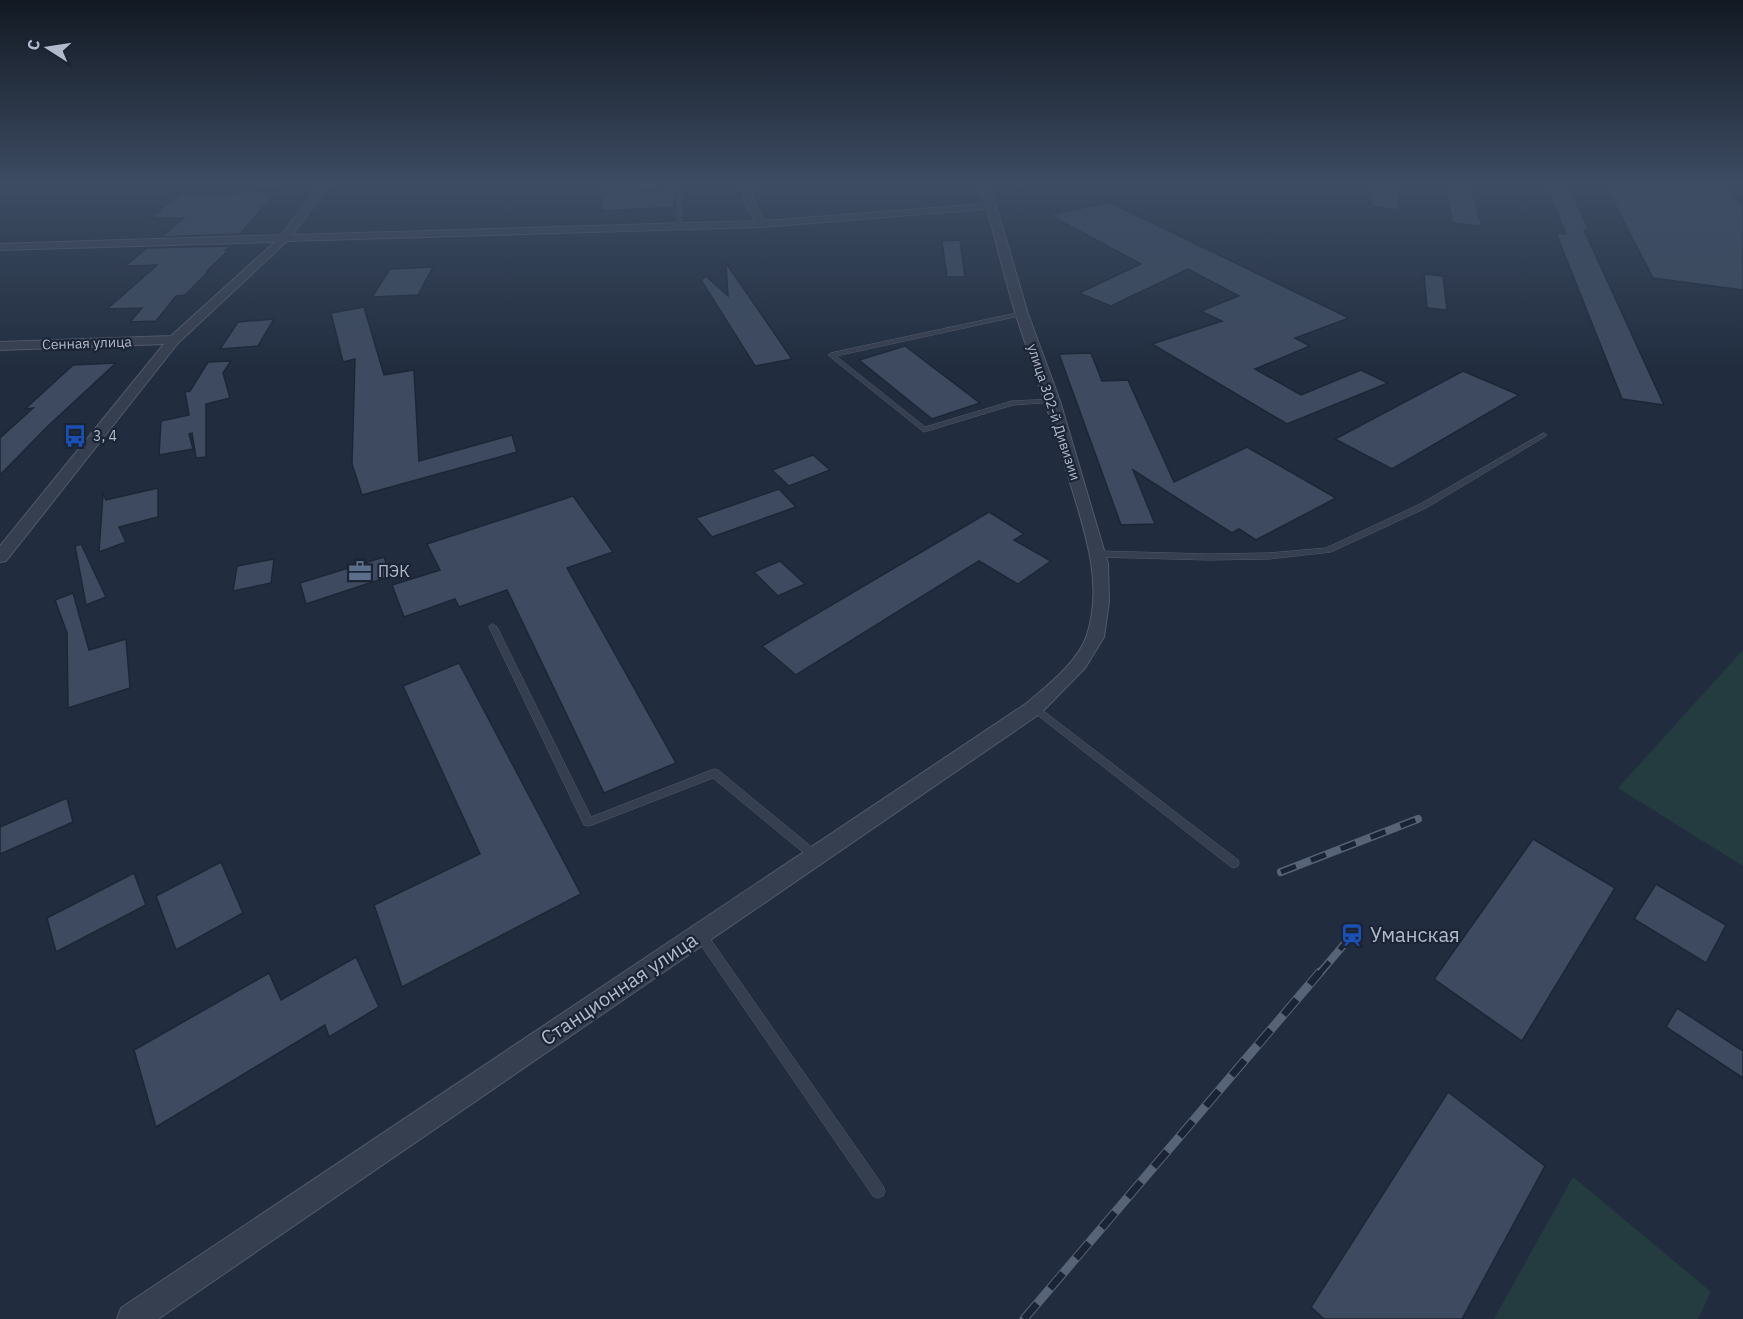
<svg xmlns="http://www.w3.org/2000/svg" width="1743" height="1319" font-family="'IBM Plex Sans',sans-serif">
<style>
.green{fill:#243c40}
.building{fill:#3d4a5f;stroke:#1d2636;stroke-width:1.5}
.lines{fill:none;stroke-linecap:round;stroke-linejoin:round}
.lane-casing{stroke:#515a6a;stroke-width:1}
.street-casing{stroke:#515a6a;stroke-width:2}
.lane{fill:#363f4f;fill-rule:evenodd}
.street{fill:#363f4f;fill-rule:evenodd}
.rail-far1-casing{stroke:#576376;stroke-width:8}
.rail-casing{stroke:#576376;stroke-width:9}
.rail-far1{stroke:#1b2434;stroke-width:5;stroke-dasharray:16;stroke-linecap:butt}
.rail{stroke:#1b2434;stroke-width:7;stroke-dasharray:20;stroke-linecap:butt}
.labels{text-anchor:middle;stroke-width:4.5;stroke-linejoin:round;paint-order:stroke}
.far-street-label{font-size:14px;fill:#b1baca;stroke:#1b2434}
.far-poi-label{font-size:14px;fill:#b1baca;stroke:#1b2434;text-anchor:start}
.poi-label{font-size:16px;fill:#b1baca;stroke:#1b2434;text-anchor:start}
.near-poi-label{font-size:20px;fill:#b1baca;stroke:#1b2434;text-anchor:start}
.near-street-label{font-size:20px;fill:#b1baca;stroke:#1b2434}
</style>
<rect width="100%" height="100%" fill="#212d3f"/>
<!-- green -->
<g class="green">
<polygon points="1743,650 1743,866 1618,788"/>
<polygon points="1573,1177 1711,1292 1698,1319 1494,1319"/>
</g>
<!-- building -->
<g class="building">
<polygon points="1372,183 1398,183 1399,210 1371,206"/>
<polygon points="1444,183 1470,183 1482,226 1453,223"/>
<polygon points="1545,183 1567,183 1589,230 1584,230 1664,405 1622,399 1556,233 1566,234"/>
<polygon points="1604,183 1725,183 1743,207 1743,290 1653,278"/>
<polygon points="675,190 674,207 601,211 604,193"/>
<polygon points="276,192 240,234 161,237 184,218 151,218 180,194"/>
<polygon points="1109,202 1349,318 1295,338 1310,346 1255,369 1301,395 1361,370 1388,383 1287,424 1152,344 1222,321 1201,311 1239,296 1188,269 1111,306 1079,293 1141,264 1050,215"/>
<polygon points="960,240 965,277 947,277 942,241"/>
<polygon points="230,246 226,250 230,249 207,271 209,271 185,295 176,296 156,321 130,322 142,308 107,309 157,265 125,266 147,248"/>
<polygon points="726,263 792,359 755,366 701,280 706,276 728,296"/>
<polygon points="433,267 418,295 372,297 390,269"/>
<polygon points="1424,274 1443,276 1447,310 1427,308"/>
<polygon points="364,307 384,375 414,370 419,461 512,435 517,452 362,495 352,464 355,359 343,362 331,313"/>
<polygon points="274,319 258,346 220,349 238,322"/>
<polygon points="905,346 980,403 932,419 859,360"/>
<polygon points="1091,353 1102,381 1128,380 1174,482 1247,447 1336,498 1256,540 1239,529 1232,533 1133,470 1155,524 1121,525 1059,354"/>
<polygon points="231,361 223,373 230,398 206,404 206,457 196,458 192,433 189,434 193,449 159,455 161,421 189,415 185,392 190,391 208,362"/>
<polygon points="116,363 47,427 0,475 0,438 33,408 25,409 73,365"/>
<polygon points="1463,371 1519,395 1392,469 1335,439"/>
<polygon points="813,455 830,470 789,486 772,470"/>
<polygon points="158,488 158,517 119,527 126,542 99,552 103,494 106,500"/>
<polygon points="779,489 796,507 712,537 696,518"/>
<polygon points="573,496 613,552 567,568 676,763 604,793 507,590 459,607 455,599 404,617 392,585 440,570 427,544"/>
<polygon points="989,512 1024,534 1014,540 1051,561 1018,584 979,561 796,675 762,646"/>
<polygon points="81,544 106,597 86,605 75,546"/>
<polygon points="384,557 391,576 306,604 300,583"/>
<polygon points="274,559 271,583 233,591 237,566"/>
<polygon points="780,561 805,584 778,596 754,572"/>
<polygon points="73,593 89,650 126,639 130,688 68,708 67,633 55,600"/>
<polygon points="459,663 581,894 402,987 374,905 480,854 403,686"/>
<polygon points="67,798 73,822 0,854 0,827"/>
<polygon points="1533,839 1615,888 1522,1041 1434,979"/>
<polygon points="221,862 243,913 176,950 156,896"/>
<polygon points="134,873 146,905 56,952 47,918"/>
<polygon points="1656,884 1726,925 1706,963 1634,919"/>
<polygon points="356,957 379,1007 329,1037 325,1025 156,1127 134,1050 269,973 281,1000"/>
<polygon points="1677,1008 1743,1051 1743,1078 1666,1027"/>
<polygon points="1448,1092 1545,1166 1462,1319 1324,1319 1311,1307"/>
</g>
<g class="lines">
<!-- lane casing -->
<g class="lane-casing">
<g id="lane">
<polygon points="678,183 682,183 681,227 679,228 677,227 678,188 602,191 600,190 602,189 678,185"/>
<polygon points="1022,312 1025,314 1024,315 836,356 925,427 1012,401 1053,399 1055,400 1055,402 1013,405 924,432 828,355 831,353"/>
<polygon points="1544,433 1547,435 1546,436 1426,508 1331,552 1269,559 1208,560 1099,557 1095,554 1099,551 1208,554 1269,553 1326,548 1420,504"/>
<polygon points="493,624 497,627 591,817 714,769 718,770 819,853 820,856 819,859 815,861 811,859 713,778 592,825 588,826 584,825 489,627"/>
<polygon points="1034,704 1037,706 1238,860 1239,863 1238,866 1234,868 1230,866 1031,710 1029,708 1031,706"/>
<polygon points="700,929 704,930 883,1186 885,1191 883,1196 878,1198 873,1196 696,938 694,934 696,930"/>
</g>
</g>
<!-- street casing -->
<g class="street-casing">
<path id="street" d="M322 183H331L292 235 755 221 743 198 742 183H752L753 198 764 221 985 204 977 183H986L996 206 1028 314 1060 401 1108 564 1109 601 1104 637 1085 668 1041 713 158 1319H117L121 1308 1027 703C1048 685 1078 662 1087 635 1104 583 1084 529 1069 479 1053 424 1034 370 1016 315 1005 280 997 244 987 209L761 227 287 241 178 343 6 561 0 562V546L164 344 0 350V342L171 336 275 242 0 250V244L281 235Z"/>
</g>
<!-- lane -->
<use href="#lane" class="lane"/>
<!-- street -->
<use href="#street" class="street"/>
<!-- rail-far1 casing -->
<g class="rail-far1-casing">
<g id="rail-far1">
<polyline points="1281,872 1418,819"/>
<polyline points="1319,974 1352,935"/>
</g>
</g>
<!-- rail casing -->
<g class="rail-casing">
<polyline id="rail" points="1024,1319 1320,972"/>
</g>
<!-- rail-far1 -->
<use href="#rail-far1" class="rail-far1"/>
<!-- rail -->
<use href="#rail" class="rail"/>
</g>
<!-- sky -->
<linearGradient id="sky" x2="0" y2="1"><stop stop-color="#121923"/><stop offset="0.5" stop-color="#3d4c63"/><stop offset="1" stop-color="#3d4c63" stop-opacity="0"/></linearGradient>
<rect width="1743" height="368" fill="url(#sky)"/>
<!-- icons -->
<defs>
<g id="bus-bare" transform="scale(1.8)"><path d="M-5-6H5V4H4V6H2V4H-2V6H-4V4H-5ZM-3.5-4V0h7V-4ZM-3.5 1.2v1.5H-2V1.2ZM2 1.2v1.5H3.5V1.2Z" fill="#1a4fb4" stroke="#1b2434" stroke-width="2.5" paint-order="stroke"/></g>
<g id="office-bare" transform="scale(1.8)"><path d="M-6-3h4V-5.5h4V-3h4V5H-6ZM-1-4.5V-3h2v-1.5ZM-6 0V1H6V0Z" fill="#5c6f8a" stroke="#1b2434" stroke-width="2.5" paint-order="stroke"/></g>
<g id="station-bare" transform="scale(1.8)"><path d="M-3-6H3Q5-6 5-4V2Q5 4 3 4L4.5 6H3L1.5 4h-3L-3 6H-4.5L-3 4Q-5 4-5 2V-4Q-5-6-3-6ZM-3.5-4v3h7v-3ZM-3.5 1v1.5H-2V1ZM2 1v1.5H3.5V1Z" fill="#1a4fb4" stroke="#1b2434" stroke-width="2.5" paint-order="stroke"/></g>
</defs>
<g fill-rule="evenodd">
<use href="#bus-bare" x="75" y="436"/>
<use href="#office-bare" x="360" y="571"/>
<use href="#station-bare" x="1352" y="935"/>
</g>
<g class="labels">
<!-- far-street labels -->
<g class="far-street-label">
<text transform="translate(87 343) rotate(-2)" y="5">Сенная улица</text>
<text transform="translate(1054 412) rotate(72)" y="5">улица 302-й Дивизии</text>
</g>
<!-- far-poi labels -->
<g class="far-poi-label">
<text x="93" y="441">3, 4</text>
</g>
<!-- poi labels -->
<g class="poi-label">
<text x="378" y="577">ПЭК</text>
</g>
<!-- near-poi labels -->
<g class="near-poi-label">
<text x="1370" y="942">Уманская</text>
</g>
<!-- near-street labels -->
<g class="near-street-label">
<text transform="translate(619 989) rotate(-34)" y="7">Станционная улица</text>
</g>
</g>
<!-- north arrow -->
<g transform="translate(48 48) rotate(282)" stroke="#1b2434" stroke-width="4.5" paint-order="stroke">
<path d="M0-4.5L10 22L0 15L-10 22Z" fill="#b1baca"/>
<text y="-9" font-size="16" font-weight="bold" text-anchor="middle" fill="#b1baca">С</text>
</g>
</svg>
